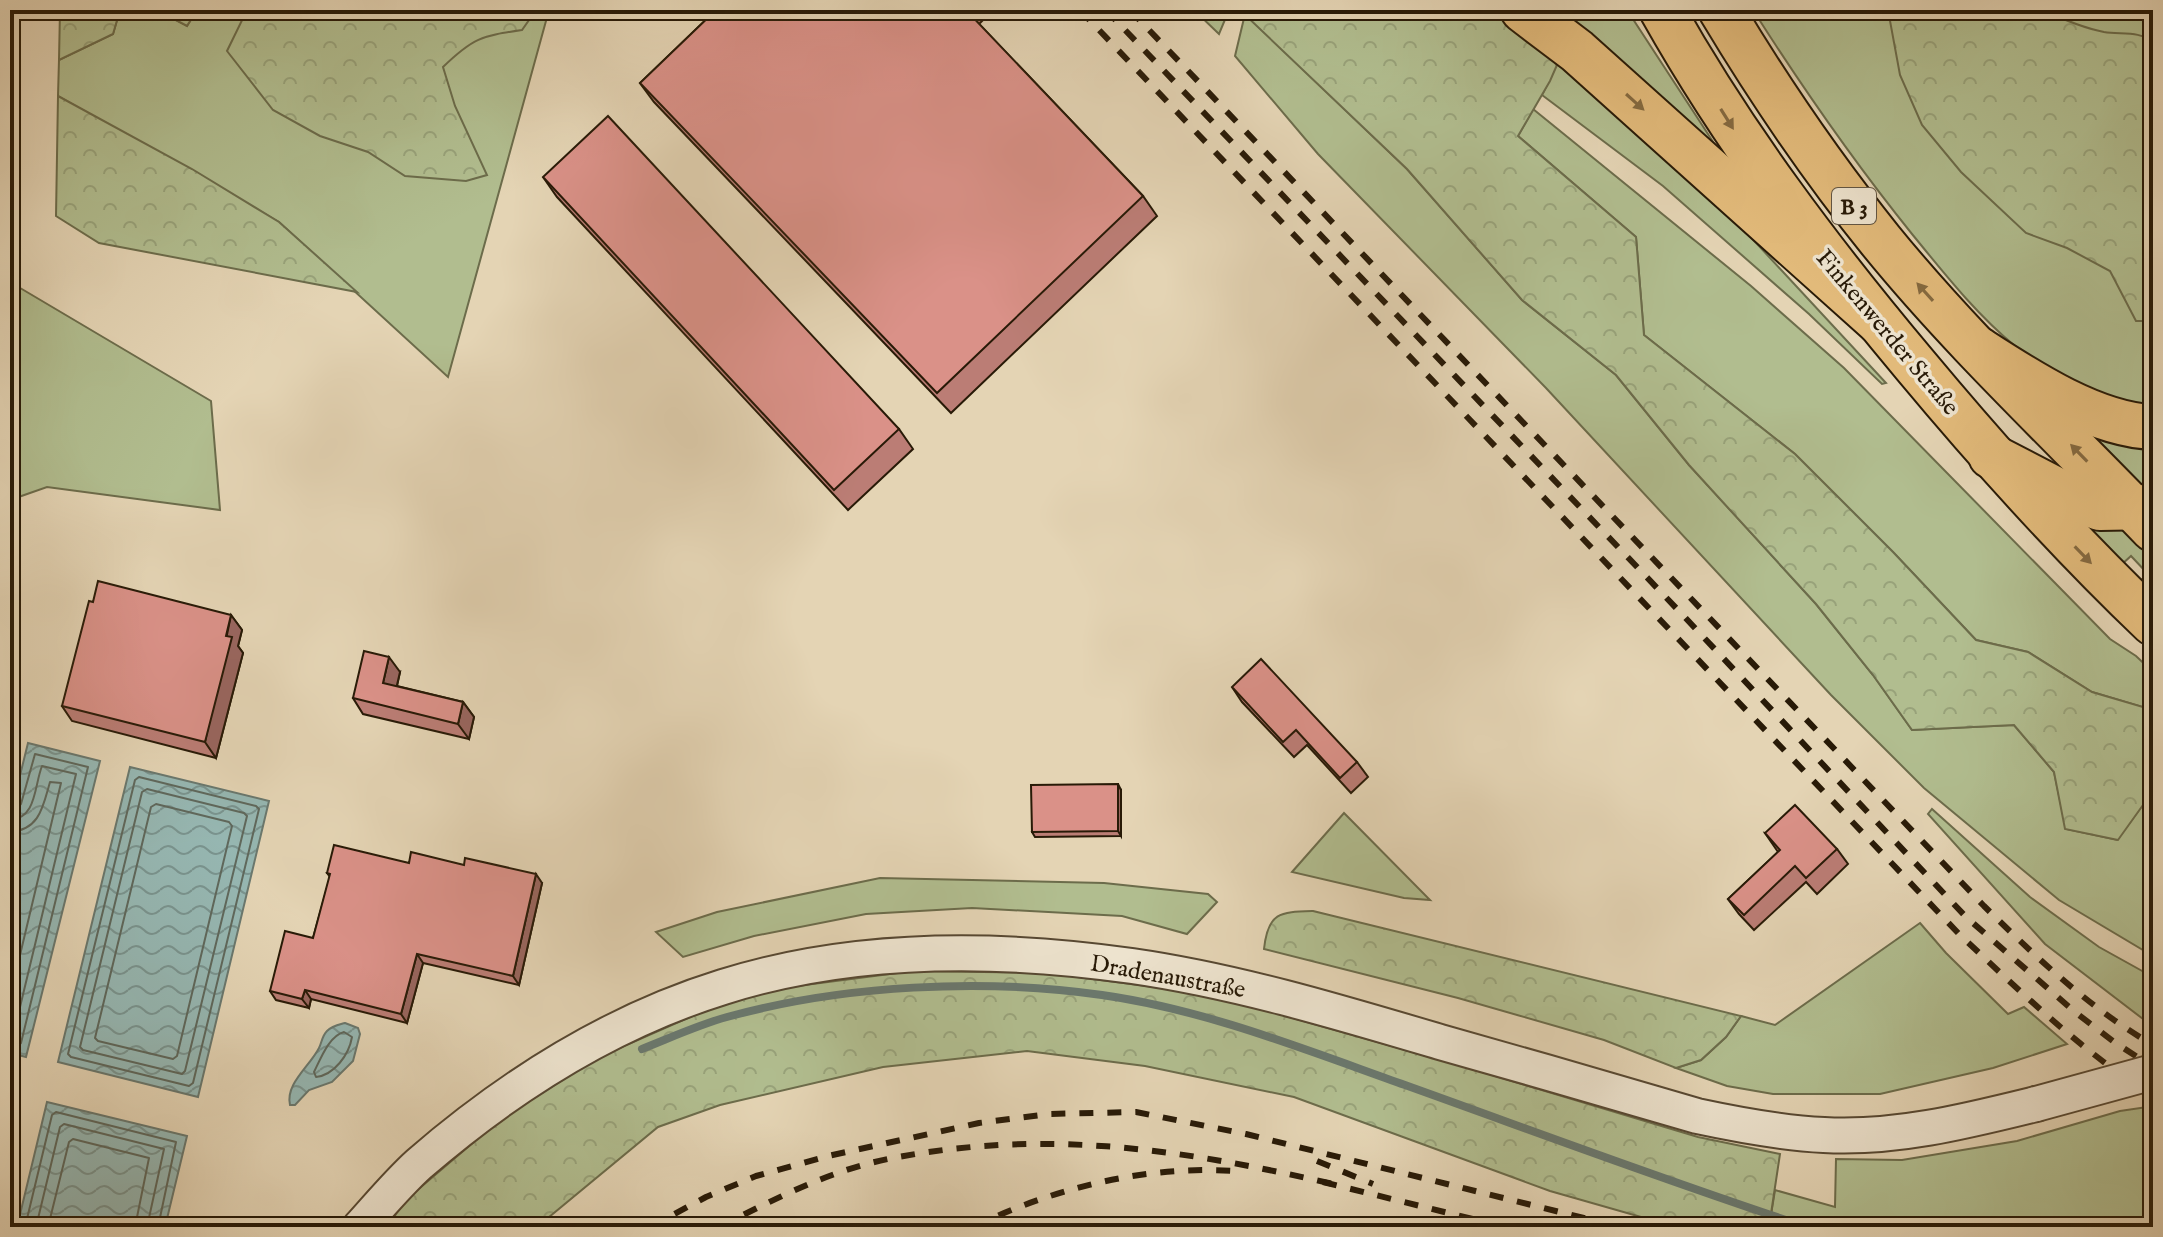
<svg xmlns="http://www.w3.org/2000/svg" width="2163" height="1237" font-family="'IM FELL English',serif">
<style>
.grass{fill:#b1bd8f;stroke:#6c6c4b;stroke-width:2}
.forest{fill:url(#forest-crowns);stroke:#6c6c4b;stroke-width:2}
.water{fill:url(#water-waves);stroke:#6a786e;stroke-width:2}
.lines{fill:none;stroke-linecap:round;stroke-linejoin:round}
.shore{stroke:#5f685c;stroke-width:2}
.stream{stroke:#6a786e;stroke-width:8}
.minor-casing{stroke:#574832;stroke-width:38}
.major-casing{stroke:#281a07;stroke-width:48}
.highway-casing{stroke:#281a07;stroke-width:48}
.minor{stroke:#ede3ce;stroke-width:34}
.major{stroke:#e2ba7a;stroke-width:44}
.highway{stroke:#e2ba7a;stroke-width:44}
.rail{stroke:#281a07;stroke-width:6;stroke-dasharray:14 14;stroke-linecap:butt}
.minor-bridge-casing{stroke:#574832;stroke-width:38;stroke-linecap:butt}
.minor-bridge{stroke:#ede3ce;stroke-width:34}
.wall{fill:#bb7d75;stroke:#281a07;stroke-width:2}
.shaded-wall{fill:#99665f;stroke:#281a07;stroke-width:2}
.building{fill:#da9188;stroke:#281a07;stroke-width:2}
.oneway{fill:#856a40}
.labels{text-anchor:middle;stroke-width:7;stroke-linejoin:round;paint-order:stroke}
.shield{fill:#ede3ce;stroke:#635643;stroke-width:2}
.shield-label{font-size:22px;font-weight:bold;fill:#281a07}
.street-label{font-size:24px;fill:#281a07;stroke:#ede3ce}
</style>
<defs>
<pattern id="forest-crowns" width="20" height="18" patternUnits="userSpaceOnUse" patternTransform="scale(2)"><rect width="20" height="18" fill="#b1bd8f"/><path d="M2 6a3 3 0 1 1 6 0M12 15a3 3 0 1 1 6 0" fill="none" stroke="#98a27a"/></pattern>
<pattern id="water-waves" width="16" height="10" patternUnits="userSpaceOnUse" patternTransform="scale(2)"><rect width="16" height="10" fill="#96b7b2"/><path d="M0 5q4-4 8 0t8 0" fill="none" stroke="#7a948f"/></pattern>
</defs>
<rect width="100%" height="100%" fill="#e4d4b4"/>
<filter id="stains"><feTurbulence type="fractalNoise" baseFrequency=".0025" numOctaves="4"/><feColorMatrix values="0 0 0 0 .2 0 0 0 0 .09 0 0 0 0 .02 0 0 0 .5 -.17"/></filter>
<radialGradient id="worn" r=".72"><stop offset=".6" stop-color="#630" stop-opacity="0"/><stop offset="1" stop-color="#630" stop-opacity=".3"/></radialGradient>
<!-- grass -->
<g class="grass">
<polygon points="120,10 157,10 187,26 197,10 549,10 448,377 279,222 58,96 59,60 113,34"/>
<polygon points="1194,10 1229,10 1219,34"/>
<polygon points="1548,10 1627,10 1721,154"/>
<path d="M1753 10H2153V406C2104 402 2054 376 2015 346 1976 314 1944 273 1912 234 1854 162 1802 87 1753 10Z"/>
<polygon points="1245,14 1407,169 1522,300 1616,375 1689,465 1816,604 1873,675 1912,730 2014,725 2054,772 2066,829 2117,840 2153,791 2153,956 2059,900 1924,788 1831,695 1546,388 1318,154 1235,56"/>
<polygon points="1560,58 1694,176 1886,383 1882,384 1809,314 1663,186 1542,95"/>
<polygon points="1533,109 1751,286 1844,368 2110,639 2136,656 2153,672 2153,724 2143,707 2092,692 2028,652 1976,640 1893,552 1795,454 1644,335 1636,237 1518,136"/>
<polygon points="10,282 211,401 220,510 47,487 10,500"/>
<polygon points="2063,414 2153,441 2153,489 2139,492"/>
<polygon points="2080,524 2131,528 2153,550 2153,595 2139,582 2148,574 2131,556 2121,565"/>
<polygon points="1932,809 2030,897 2099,947 2153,977 2153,1017 2143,1019 2045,944 1928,814"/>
<polygon points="1344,813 1430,900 1404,898 1292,872"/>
<polygon points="880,878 1104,883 1208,894 1217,902 1187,934 1122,916 972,908 866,914 754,936 683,957 656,932 717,912"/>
<polygon points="1920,923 1946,953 2008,1014 2024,1007 2067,1044 1993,1068 1880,1094 1773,1094 1727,1086 1676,1068 1701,1060 1726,1037 1741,1016 1775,1025"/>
<polygon points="2147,1107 2153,1110 2153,1227 1769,1227 1775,1190 1835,1207 1836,1159 1902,1160 2017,1141 2120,1111"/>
</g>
<!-- forest -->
<g class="forest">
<polygon points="60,10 120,10 113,34 59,60"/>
<polygon points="157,10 197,10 187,26"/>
<path d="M247 10H536L522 30C481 36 473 38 443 67L455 106 487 175 466 181 405 176 368 152 320 136 273 110 227 51Z"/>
<polygon points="1240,10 1493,10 1560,58 1550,81 1518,136 1636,237 1644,335 1795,454 1893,552 1976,640 2028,652 2092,692 2143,707 2153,724 2153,791 2118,840 2065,829 2054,772 2014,725 1912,730 1873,675 1816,604 1689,465 1616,375 1522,300 1407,169"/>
<path d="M1888 10H2043C2062 19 2084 28 2104 32 2121 35 2140 30 2153 43V321H2136L2110 271 2067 248 2026 233 1961 172 1922 125 1900 75Z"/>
<polygon points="58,96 192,169 279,222 357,292 99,243 56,216"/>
<path d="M1313 911 1741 1016 1726 1037 1701 1060 1676 1068 1604 1040 1458 998 1264 949C1268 912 1280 912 1313 911Z"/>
<polygon points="913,971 1047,973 1208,994 1462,1066 1698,1137 1780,1154 1769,1227 1676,1227 1550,1191 1294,1097 1145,1066 1027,1051 883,1067 720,1105 658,1127 537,1227 386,1227 408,1198 502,1118 599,1057 697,1014 766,990"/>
</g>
<!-- water -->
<g class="water">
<polygon points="28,743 100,761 26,1057 10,1053 10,816"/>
<polygon points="130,767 269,801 198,1097 58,1062"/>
<path d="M345 1023 358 1028 360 1034 353 1061 332 1082 309 1090 295 1105H290C285 1084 310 1066 319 1048 322 1042 322 1036 327 1031 332 1026 338 1025 345 1023Z"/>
<polygon points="47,1102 187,1136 165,1227 17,1227"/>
</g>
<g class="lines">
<!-- shore -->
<g class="shore">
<polygon points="139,777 256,806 259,809 193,1083 189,1086 71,1057 68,1054 135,780"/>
<polygon points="147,789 244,813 247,816 185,1071 182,1074 83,1050 80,1047 142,792"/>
<polygon points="156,804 229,822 232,826 177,1056 173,1059 98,1041 95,1038 151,807"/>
<polyline points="10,810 17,809 21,804 35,754 88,767 21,1043 18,1046 10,1046"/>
<path d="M10 820C37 818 34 786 42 766L76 774 14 1032 10 1035"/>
<path d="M10 832C40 830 43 806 50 782L61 783 10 997"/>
<path d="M344 1032 352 1037C349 1055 334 1075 316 1077L314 1072C321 1058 329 1036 344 1032Z"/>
<polyline points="25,1227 52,1115 56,1112 176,1142 158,1227"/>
<polyline points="36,1227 60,1127 64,1124 164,1149 147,1227"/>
<polyline points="48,1227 69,1142 73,1139 149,1158 135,1227"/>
</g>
<!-- stream -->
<path class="stream" d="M642 1049C670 1038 698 1025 727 1017 843 985 983 978 1102 995 1207 1010 1306 1050 1405 1085 1539 1133 1672 1183 1807 1227"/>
<!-- minor casing -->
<g class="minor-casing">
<path id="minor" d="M360 1227C379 1206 398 1183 419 1164 508 1087 610 1022 723 987 853 946 998 947 1132 966 1236 981 1339 1012 1440 1042 1526 1066 1611 1091 1697 1116 1739 1125 1782 1133 1824 1135 1896 1139 1967 1121 2036 1104"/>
</g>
<!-- major casing -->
<g class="major-casing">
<g id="major">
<path d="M1662 10C1734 138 1821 253 1915 365 1990 455 2068 542 2153 623"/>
<path d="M1721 10C1769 90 1822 168 1881 241 1964 343 2062 434 2153 529"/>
</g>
</g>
<!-- highway casing -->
<g class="highway-casing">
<g id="highway">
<polyline points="1523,10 1577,51 1879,322"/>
<path d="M1978 349C2026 380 2094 425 2153 427"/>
<polyline points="1991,456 2070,497 2100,508 2153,507"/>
</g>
</g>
<!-- minor -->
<use href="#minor" class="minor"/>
<!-- major -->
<use href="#major" class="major"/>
<!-- highway -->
<use href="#highway" class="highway"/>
<!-- rail -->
<g class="rail">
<path d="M1080 10 1959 934C2021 992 2081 1051 2153 1096"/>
<polyline points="1106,10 1679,611 1966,917 2075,1012 2114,1042 2153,1067"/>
<path d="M1130 10 1984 906C2036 957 2089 1008 2153 1045"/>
<polyline points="1317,1161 1373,1184"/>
<polyline points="1323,1182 1505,1227"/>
<polyline points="650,1227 706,1197 756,1176 828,1156 979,1123 1049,1114 1136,1112 1246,1134 1620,1227"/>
<path d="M719 1227C773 1200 828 1171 888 1159 1044 1128 1181 1149 1333 1184"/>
<path d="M973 1227C1054 1188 1145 1165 1236 1171"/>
</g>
<!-- minor-bridge casing -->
<g class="minor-bridge-casing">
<polyline id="minor-bridge" points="2036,1104 2153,1072"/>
</g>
<!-- minor-bridge -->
<use href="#minor-bridge" class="minor-bridge"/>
</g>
<!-- wall -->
<g class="wall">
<polygon points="716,10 983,10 987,16 979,24 1143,196 1157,216 951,413 654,102 640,83"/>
<polygon points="543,177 899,429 913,449 848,510 557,197"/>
<polygon points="231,615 242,630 238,646 243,653 216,758 72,721 62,706"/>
<polygon points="400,672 397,686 463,702 474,717 469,739 363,714 353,698"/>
<polygon points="1232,687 1357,762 1368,777 1351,793 1307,745 1294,757 1242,702"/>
<polygon points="1121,790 1121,836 1035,837 1032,832"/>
<polygon points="1765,833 1837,849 1848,864 1817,894 1806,882 1754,930 1739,914 1728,899 1778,852"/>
<polygon points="409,863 542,883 519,985 423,963 407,1023 311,999 309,1008 276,1000 270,991 313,938 330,877 327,873"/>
</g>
<!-- shaded-wall -->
<g class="shaded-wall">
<polygon points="231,615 242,630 238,646 243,653 216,758 205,742"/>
<polygon points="389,657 400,672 394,698 383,683"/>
<polygon points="463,702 474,717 469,739 458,724"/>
<polygon points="1118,784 1121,790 1121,836 1118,831"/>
<polygon points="536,874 542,883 519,985 513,976"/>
<polygon points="417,954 423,963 407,1023 401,1014"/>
<polygon points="305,990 311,999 309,1008 302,999"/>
</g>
<!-- building -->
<g class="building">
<polygon points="716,10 966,10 1143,196 937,393 640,83"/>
<polygon points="608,116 899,429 834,490 543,177"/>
<polygon points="98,581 231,615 226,636 232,637 205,742 62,706 89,601 93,602"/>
<polygon points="364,651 389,657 383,683 463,702 458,724 353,698"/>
<polygon points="1261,659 1357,762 1340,778 1296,730 1283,742 1232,687"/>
<polygon points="1118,784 1118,831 1032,832 1031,785"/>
<polygon points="1795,805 1837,849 1806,878 1795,866 1744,915 1728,899 1780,850 1765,833"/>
<polygon points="334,845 409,863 411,852 464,865 465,858 536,874 513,976 417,954 401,1014 305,990 302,999 270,991 285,931 313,938 330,874 327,873"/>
</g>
<!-- one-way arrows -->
<defs><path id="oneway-solid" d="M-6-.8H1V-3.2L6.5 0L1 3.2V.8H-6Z" transform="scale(2)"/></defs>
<g class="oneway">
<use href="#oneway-solid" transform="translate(1635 102) rotate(42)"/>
<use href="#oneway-solid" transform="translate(1727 119) rotate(58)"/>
<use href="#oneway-solid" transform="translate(1925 292) rotate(-132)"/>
<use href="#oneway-solid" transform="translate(2079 453) rotate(-134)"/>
<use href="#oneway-solid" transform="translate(2083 555) rotate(46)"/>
</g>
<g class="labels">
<!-- shield labels -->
<rect class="shield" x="1832" y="188" width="44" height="36" rx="6"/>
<g class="shield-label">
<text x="1854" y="214">B 3</text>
</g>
<!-- street labels -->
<g class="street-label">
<text transform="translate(1888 332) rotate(50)" y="8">Finkenwerder Straße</text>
<text transform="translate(1168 976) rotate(10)" y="8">Dradenaustraße</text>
</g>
</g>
<!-- margin -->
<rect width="2163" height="1237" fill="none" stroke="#e4d4b4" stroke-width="40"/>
<rect x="12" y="12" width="2139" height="1213" fill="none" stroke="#281a07" stroke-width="4"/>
<rect x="20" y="20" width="2123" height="1197" fill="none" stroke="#281a07" stroke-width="2"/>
<rect width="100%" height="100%" filter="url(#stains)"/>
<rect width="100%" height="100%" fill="url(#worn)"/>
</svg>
